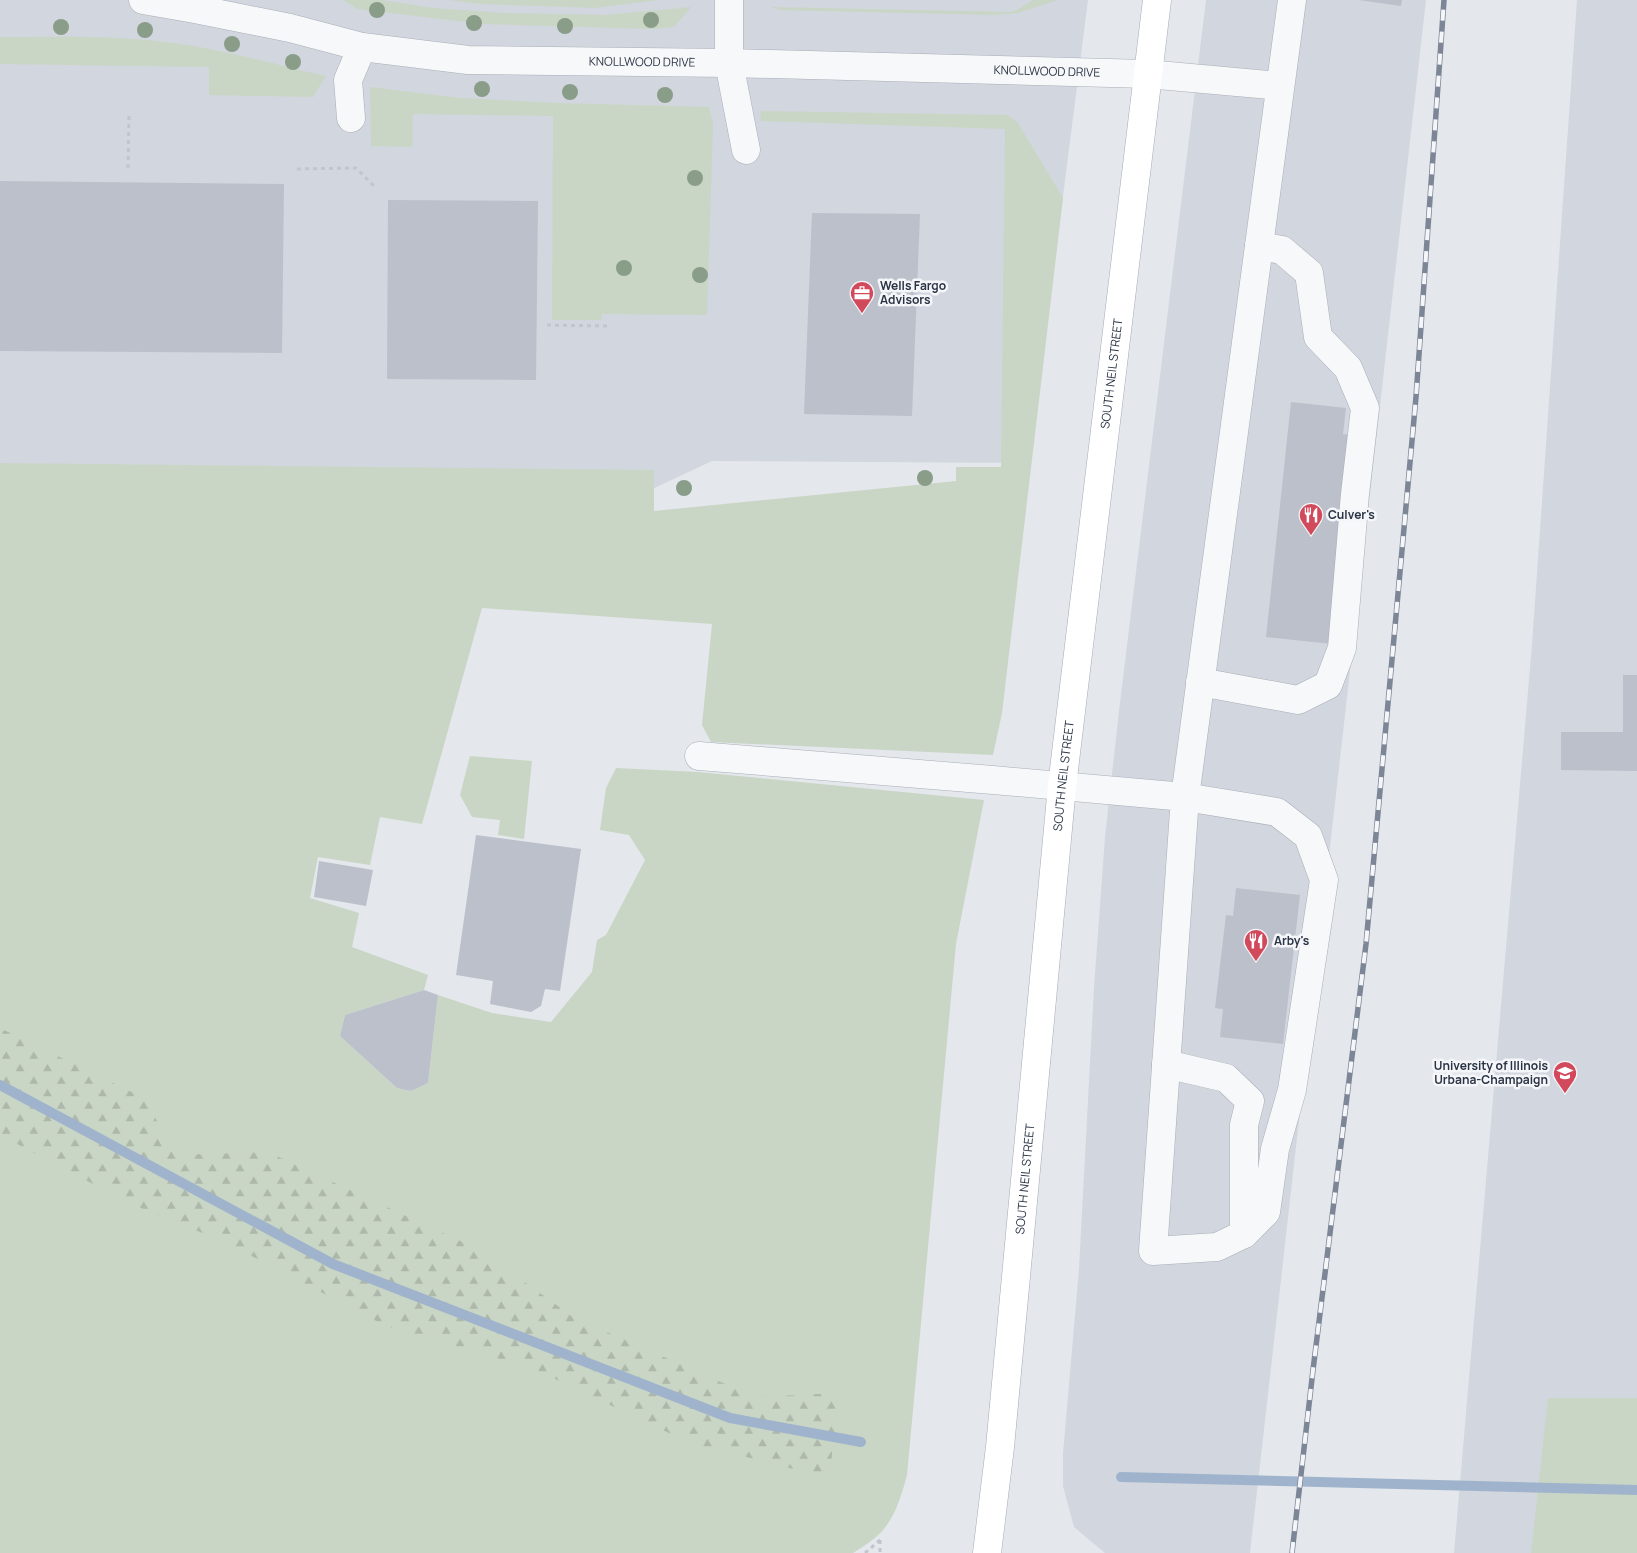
<svg xmlns="http://www.w3.org/2000/svg" width="1637" height="1553" font-family="Manrope,sans-serif">
<style>
.built{fill:#d2d6de}
.green{fill:#c9d6c5}
.forest{fill:url(#forest-firs)}
.lines{fill:none;stroke-linecap:round;stroke-linejoin:round}
.stream{stroke:#9fb4cc;stroke-width:10}
.building{fill:#bbc0ca}
.minor-casing{stroke:#a9aeb7;stroke-width:29}
.major-casing{stroke:#a3abb8;stroke-width:29}
.path{stroke:#c2c5cb;stroke-width:3;stroke-dasharray:4 4;stroke-linecap:butt}
.minor{stroke:#f7f8fa;stroke-width:28}
.major{stroke:#fff;stroke-width:28}
.rail-casing{stroke:#7d8696;stroke-width:5.5}
.rail{stroke:#f4f6f9;stroke-width:4;stroke-dasharray:11;stroke-linecap:butt}
.tree{fill:#899d89}
.labels{text-anchor:middle;stroke-width:5;stroke-linejoin:round;paint-order:stroke}
.street-label{font-size:12px;fill:#2b3445;stroke:#f4f6f9}
.poi-label{font-size:12px;font-weight:bold;fill:#2b3445;stroke:#f4f6f9;text-anchor:start}
</style>
<defs>
<pattern id="forest-firs" width="22" height="20" patternUnits="userSpaceOnUse" patternTransform="scale(1.25)"><rect width="22" height="20" fill="#c9d6c5"/><path d="M5 1l3.5 6h-7zM16 11l3.5 6h-7z" fill="#adb8ab"/></pattern>
</defs>
<rect width="100%" height="100%" fill="#e4e7ec"/>
<!-- built -->
<g class="built">
<polygon points="0,0 1088,0 1029,463 712,461 650,490 0,482"/>
<polygon points="1206,0 1426,0 1250,1553 1105,1553 1074,1527 1063,1486 1063,1454 1079,1269 1094,988 1105,837 1119,711"/>
<polygon points="1577,0 1637,0 1637,1553 1454,1553 1532,645"/>
</g>
<!-- green -->
<g class="green">
<polygon points="343,0 382,0 433,8 505,13 606,15 691,7 674,27 653,29 483,24 357,9"/>
<polygon points="449,0 659,0 594,8 481,4"/>
<polygon points="1033,0 1058,0 1018,13 993,15 780,10 771,7 1011,12 1017,10"/>
<path d="M0 37C55 37 110 35 165 42 219 48 273 64 326 76L313 97 209 95V67L0 64Z"/>
<polygon points="370,87 461,98 557,103 709,107 713,124 707,315 602,314 601,320 552,320 553,116 413,114 412,147 371,146"/>
<path d="M761 111 1008 115 1018 123 1063 198 1002 713 993 755 711 742 702 725 712 624 482 608 422 824 380 817 370 865 318 857 310 898 359 913 352 947 428 975 424 990 345 1015 340 1036 397 1088 411 1091 428 1083 438 995 492 1013 551 1022 592 972 597 940 606 935 645 860 629 835 600 830 606 788 616 768 698 772 984 800 956 944 907 1475C901 1497 894 1522 876 1537 869 1543 861 1548 853 1553H0V463L654 470V511L956 481V467H1001L1005 129 760 121Z"/>
<polygon points="470,756 532,761 524,839 498,835 500,820 472,817 460,795"/>
<polygon points="1548,1398 1637,1398 1637,1553 1531,1553"/>
</g>
<!-- forest -->
<polygon class="forest" points="0,1028 146,1099 174,1155 268,1152 482,1251 573,1317 755,1397 840,1393 829,1478 688,1442 532,1368 386,1326 227,1243 131,1204 0,1135"/>
<g class="lines">
<!-- stream -->
<g class="stream">
<polyline points="0,1085 333,1264 730,1418 861,1442"/>
<polyline points="1121,1477 1637,1490"/>
</g>
</g>
<!-- building -->
<g class="building">
<polygon points="1359,0 1402,0 1401,6"/>
<polygon points="0,181 284,184 282,353 0,351"/>
<polygon points="388,200 538,201 536,380 387,379"/>
<polygon points="812,213 920,214 912,416 804,414"/>
<polygon points="1291,402 1346,408 1343,434 1356,436 1333,644 1266,637"/>
<polygon points="1623,675 1637,675 1637,771 1561,770 1561,732 1623,732"/>
<polygon points="476,835 581,849 560,991 545,989 541,1006 531,1012 490,1004 493,981 456,975"/>
<polygon points="319,861 373,870 366,906 314,897"/>
<polygon points="1236,888 1300,895 1283,1044 1220,1037 1223,1009 1215,1008 1226,915 1233,916"/>
<polygon points="424,990 438,995 428,1083 411,1091 397,1088 340,1036 345,1015"/>
</g>
<g class="lines">
<!-- minor casing -->
<g class="minor-casing">
<g id="minor">
<path id="s1" d="M143 0 195 9 290 28 362 47 468 60 729 63 1147 74 1280 86"/>
<polyline points="729,0 729,63 746,150"/>
<polyline points="351,118 348,80 362,47"/>
<polyline points="1200,682 1298,700 1328,685 1342,648 1355,494 1365,408 1348,368 1318,337 1309,273 1282,250 1259,246"/>
<polyline points="699,756 993,780 1185,797 1277,812 1308,836 1324,880 1292,1090 1275,1149 1266,1212 1244,1234 1217,1247 1153,1251 1185,797 1292,0"/>
<polyline points="1166,1064 1226,1078 1250,1101 1244,1125 1244,1234"/>
</g>
</g>
<!-- major casing -->
<g class="major-casing">
<g id="major">
<path id="s2" d="M987 1553 1000 1447 1062 786 1157 0"/>
</g>
</g>
<!-- path -->
<g class="path">
<polyline points="128,168 129,116"/>
<polyline points="297,169 356,168 375,187"/>
<polyline points="547,325 607,326"/>
<polyline points="880,1540 880,1553"/>
<polyline points="865,1553 880,1540"/>
</g>
<!-- minor -->
<use href="#minor" class="minor"/>
<!-- major -->
<use href="#major" class="major"/>
<!-- rail casing -->
<g class="rail-casing">
<polyline id="rail" points="1292,1553 1313,1370 1366,944 1416,397 1444,0"/>
</g>
<!-- rail -->
<use href="#rail" class="rail"/>
</g>
<!-- trees -->
<g class="tree">
<circle cx="377" cy="10" r="8"/>
<circle cx="651" cy="20" r="8"/>
<circle cx="474" cy="23" r="8"/>
<circle cx="565" cy="26" r="8"/>
<circle cx="61" cy="27" r="8"/>
<circle cx="145" cy="30" r="8"/>
<circle cx="232" cy="44" r="8"/>
<circle cx="293" cy="62" r="8"/>
<circle cx="482" cy="89" r="8"/>
<circle cx="570" cy="92" r="8"/>
<circle cx="665" cy="95" r="8"/>
<circle cx="695" cy="178" r="8"/>
<circle cx="624" cy="268" r="8"/>
<circle cx="700" cy="275" r="8"/>
<circle cx="925" cy="478" r="8"/>
<circle cx="684" cy="488" r="8"/>
</g>
<!-- icons -->
<defs>
<g id="office-pin" transform="scale(1.25)"><path d="M0 17L-7.5 6A9.5 9.5 0 1 1 7.5 6Z" fill="#d1495b" stroke="#f4f6f9"/><path d="M-6-3h4V-5.5h4V-3h4V5H-6ZM-1-4.5V-3h2v-1.5ZM-6 0V1H6V0Z" fill="#fff"/></g>
<g id="restaurant-pin" transform="scale(1.25)"><path d="M0 17L-7.5 6A9.5 9.5 0 1 1 7.5 6Z" fill="#d1495b" stroke="#f4f6f9"/><path d="M-5-6h1v4h1v-4h1v4h1v-4h1v5L-1.5 .5V6h-2V.5L-5-1ZM5-6V6H3V1.5H1.5Q1.5-4 5-6Z" fill="#fff"/></g>
<g id="university-pin" transform="scale(1.25)"><path d="M0 17L-7.5 6A9.5 9.5 0 1 1 7.5 6Z" fill="#d1495b" stroke="#f4f6f9"/><path d="M0-5L7-2L0 1L-7-2ZM-4 1L0 2.5L4 1V4Q0 6-4 4Z" fill="#fff"/></g>
</defs>
<g fill-rule="evenodd">
<use href="#office-pin" x="862" y="293"/>
<use href="#restaurant-pin" x="1311" y="515"/>
<use href="#restaurant-pin" x="1256" y="941"/>
<use href="#university-pin" x="1565" y="1073"/>
</g>
<g class="labels">
<!-- street labels -->
<g class="street-label">
<text dy="4" stroke="none"><textPath href="#s1" startOffset="505">KNOLLWOOD DRIVE</textPath></text>
<text dy="4" stroke="none"><textPath href="#s1" startOffset="910">KNOLLWOOD DRIVE</textPath></text>
<text dy="4" stroke="none"><textPath href="#s2" startOffset="1186">SOUTH NEIL STREET</textPath></text>
<text dy="4" stroke="none"><textPath href="#s2" startOffset="781">SOUTH NEIL STREET</textPath></text>
<text dy="4" stroke="none"><textPath href="#s2" startOffset="376">SOUTH NEIL STREET</textPath></text>
</g>
<!-- poi labels -->
<g class="poi-label">
<text x="880" y="290">Wells Fargo<tspan x="880" dy="14">Advisors</tspan></text>
<text x="1328" y="519">Culver's</text>
<text x="1274" y="945">Arby's</text>
<text x="1548" y="1070" text-anchor="end">University of Illinois<tspan x="1548" dy="14">Urbana-Champaign</tspan></text>
</g>
</g>
</svg>
